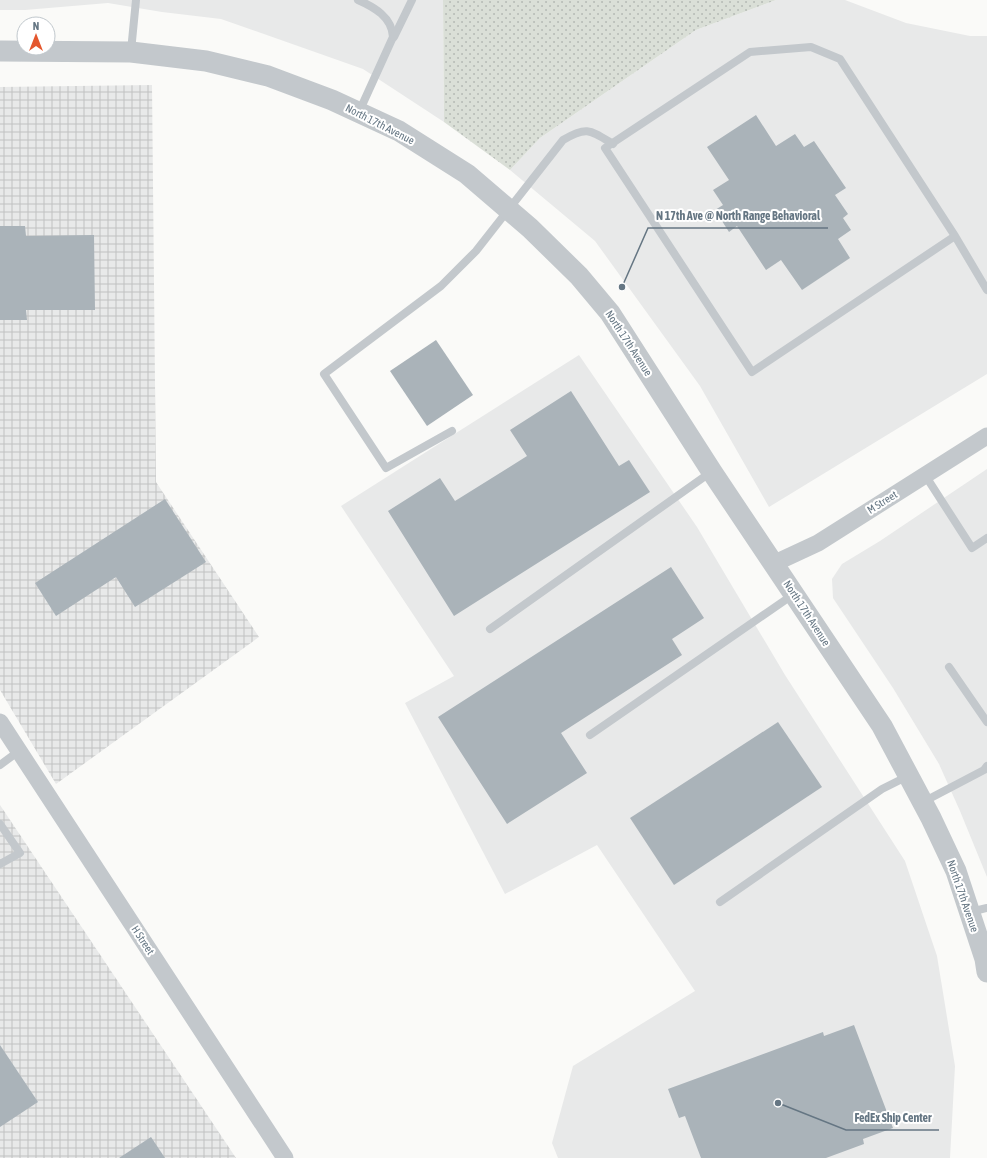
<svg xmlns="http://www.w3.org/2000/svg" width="987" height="1158" font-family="'Asap Condensed',sans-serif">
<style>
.built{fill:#e8e9e9}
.industrial{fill:url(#industrial-grid)}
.grass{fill:url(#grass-dots)}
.building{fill:#aab3b9}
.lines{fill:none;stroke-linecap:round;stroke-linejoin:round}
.service{stroke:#c3c8cc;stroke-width:8}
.minor{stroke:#c3c8cc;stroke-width:17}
.tertiary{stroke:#c3c8cc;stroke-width:21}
.labels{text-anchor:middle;stroke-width:4;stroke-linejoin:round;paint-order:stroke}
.street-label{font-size:11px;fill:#657683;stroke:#fff}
.leader{fill:none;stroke:#657683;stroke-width:1.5}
.callout-dot{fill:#657683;stroke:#fff;stroke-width:1.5}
.callout-label{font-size:12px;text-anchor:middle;font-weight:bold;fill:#657683;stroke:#fff;stroke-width:4;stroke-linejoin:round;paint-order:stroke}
</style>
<defs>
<pattern id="industrial-grid" width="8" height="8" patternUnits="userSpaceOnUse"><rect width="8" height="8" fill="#e8e9e9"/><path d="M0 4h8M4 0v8" fill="none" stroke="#c0c1c2"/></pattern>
<pattern id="grass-dots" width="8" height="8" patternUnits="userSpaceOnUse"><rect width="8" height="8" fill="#dadfd7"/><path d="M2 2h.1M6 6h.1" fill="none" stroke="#b4b9b4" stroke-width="1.8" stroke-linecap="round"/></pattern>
</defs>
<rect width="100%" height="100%" fill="#fafaf8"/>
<!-- built -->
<g class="built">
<polygon points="0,0 443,0 444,122 363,69 221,19 162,12 108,3 25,10 0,10"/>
<polygon points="776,0 845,0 906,23 970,36 987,36 987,374 769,507 700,386 595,241 510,170 540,138 696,30"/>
<polygon points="579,355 697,527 785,675 905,861 937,956 955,1066 950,1158 558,1158 552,1143 573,1066 695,991 597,845 505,894 405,703 454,676 341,506"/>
<polygon points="987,469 987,877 960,811 939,764 893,688 833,598 832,579 842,564 880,541"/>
</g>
<!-- industrial -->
<g class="industrial">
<polygon points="152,85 156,482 259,637 56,784 0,690 0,87"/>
<polygon points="0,805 236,1158 0,1158"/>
</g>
<!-- grass -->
<polygon class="grass" points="443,0 776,0 696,30 540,138 510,170 444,122"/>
<!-- building -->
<g class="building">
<polygon points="756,115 776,146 795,134 804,147 814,141 846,188 835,195 848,214 843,218 851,230 838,239 850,258 802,290 781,260 766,270 737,226 729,232 715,210 723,205 713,190 729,180 707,147"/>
<polygon points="0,226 25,226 26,236 94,235 95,310 26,310 27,320 0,320"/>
<polygon points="436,340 473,395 427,426 390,371"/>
<polygon points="571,391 619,466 629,460 650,492 454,616 388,511 440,478 455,501 527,456 510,430"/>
<polygon points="165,499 206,562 135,607 116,577 56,616 35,583"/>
<polygon points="671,567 704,618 672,639 682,655 561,733 587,773 507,824 438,717"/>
<polygon points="778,722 822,787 674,885 630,818"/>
<polygon points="854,1025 893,1128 863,1139 864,1144 826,1158 701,1158 685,1116 679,1118 668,1089 823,1032 824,1036"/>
<polygon points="0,1045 38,1102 0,1127"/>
<polygon points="151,1137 165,1158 119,1158"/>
</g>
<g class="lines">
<!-- service -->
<g class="service">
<path d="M358 0C374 7 392 17 393 37L359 112"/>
<polyline points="394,37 412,0"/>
<polyline points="131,51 136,0"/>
<polyline points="955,236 752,372 605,148 750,52 811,47 840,59 955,236 987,290"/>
<path d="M452 431 386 468 324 374 441 286 476 251 563 140C587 126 590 130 613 144"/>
<polyline points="925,475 972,548 987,538"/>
<polyline points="490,629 711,472"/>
<polyline points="949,667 987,722"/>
<polyline points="590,735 794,594"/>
<polyline points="0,765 19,751"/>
<polyline points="923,802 984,770 987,766"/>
<polyline points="0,824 20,853 0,864"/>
<polyline points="720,902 882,789 908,776"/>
<polyline points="970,912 987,908"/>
</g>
<!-- minor -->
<g class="minor">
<polyline points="775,563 818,543 987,436"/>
<polyline points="0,722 285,1158"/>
</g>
<!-- tertiary -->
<polyline class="tertiary" points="0,51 131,52 206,61 268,76 332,100 399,131 467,174 530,228 579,276 610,313 712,472 882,726 931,818 956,871 985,959 987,972"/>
</g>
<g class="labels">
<!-- street labels -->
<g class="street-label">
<text transform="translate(380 124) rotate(27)" y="4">North 17th Avenue</text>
<text transform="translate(629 343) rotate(57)" y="4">North 17th Avenue</text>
<text transform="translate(882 502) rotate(-32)" y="4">M Street</text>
<text transform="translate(807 613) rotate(57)" y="4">North 17th Avenue</text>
<text transform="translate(963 896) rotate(71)" y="4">North 17th Avenue</text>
<text transform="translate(143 940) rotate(57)" y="4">H Street</text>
</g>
</g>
<!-- callouts -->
<path class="leader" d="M622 287L648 228H828M778 1103L846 1130H939"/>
<g class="callout-dot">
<circle cx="622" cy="287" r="4"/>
<circle cx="778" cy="1103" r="4"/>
</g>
<g class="callout-label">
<text x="738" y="220">N 17th Ave @ North Range Behavioral</text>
<text x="893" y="1122">FedEx Ship Center</text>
</g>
<!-- north arrow -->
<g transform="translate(36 36)"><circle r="19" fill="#ffffff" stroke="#c1c8cd"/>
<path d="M0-3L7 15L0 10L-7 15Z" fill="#e4572e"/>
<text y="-6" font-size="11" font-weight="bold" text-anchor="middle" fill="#657683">N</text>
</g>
</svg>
